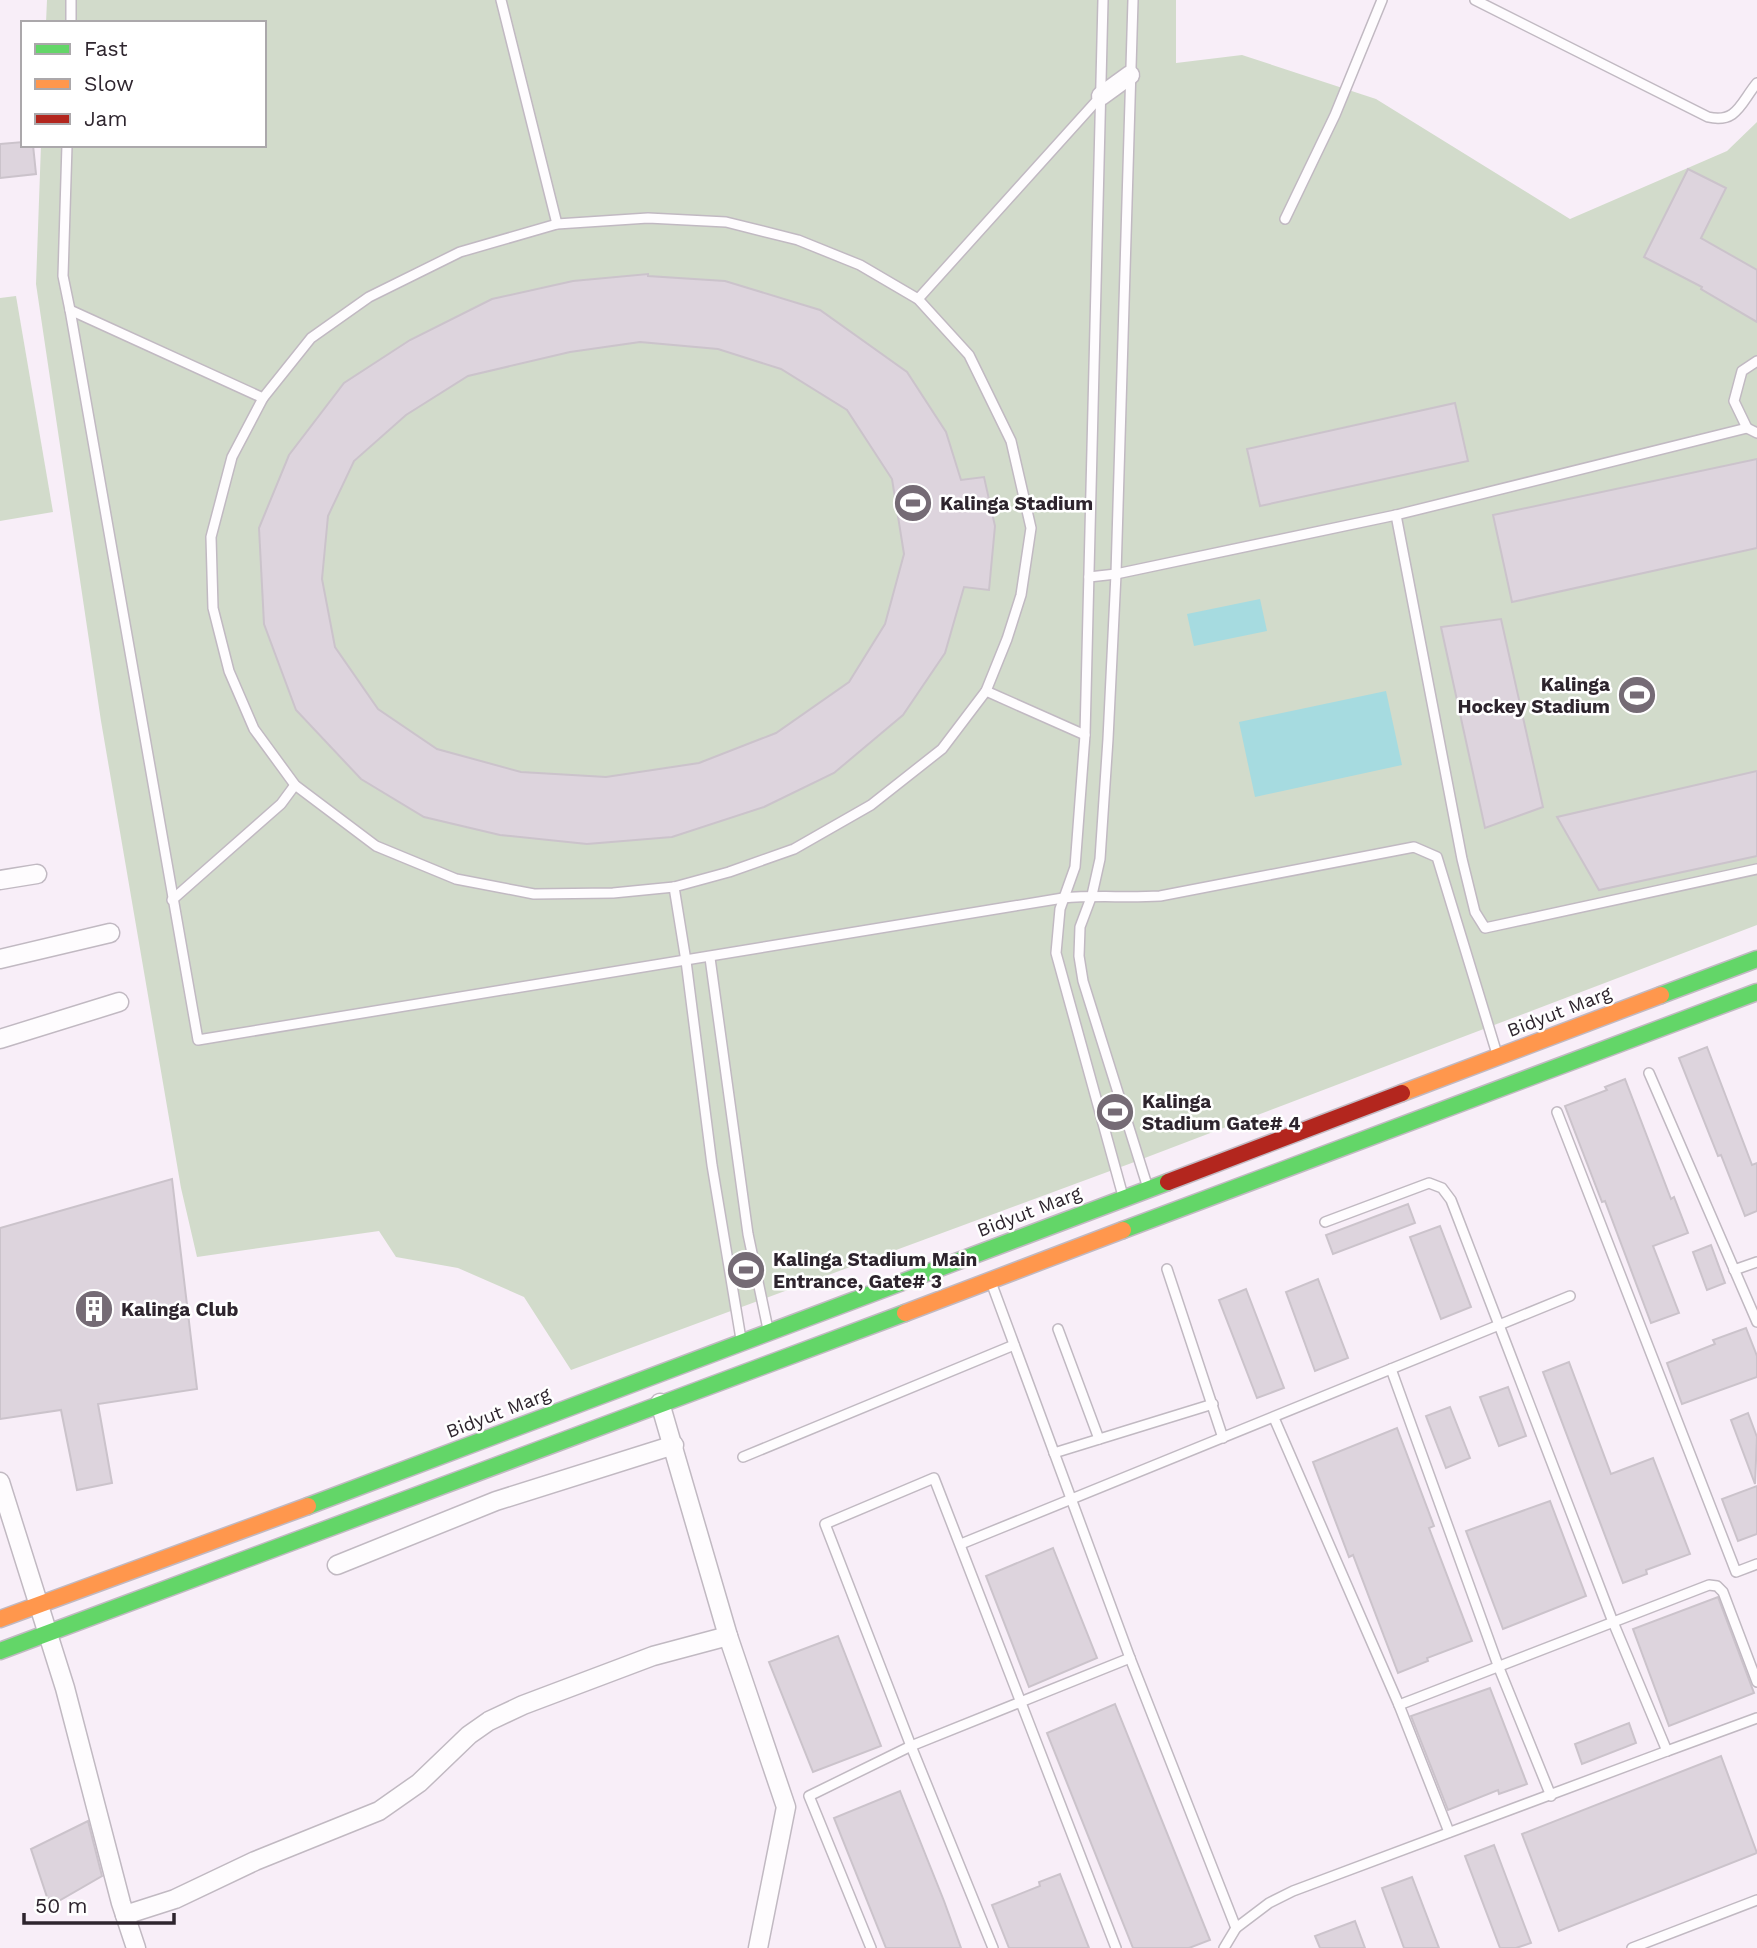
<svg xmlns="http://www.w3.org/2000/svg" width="1757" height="1948" font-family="'Work Sans',sans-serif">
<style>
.green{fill:#d2dbcb}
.water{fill:#a6dbe0}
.building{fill:#ddd4dd;stroke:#cbc3cb;stroke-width:2;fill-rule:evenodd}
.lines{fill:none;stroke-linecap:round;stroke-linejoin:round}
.lane-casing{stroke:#c1b9c2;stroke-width:12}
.street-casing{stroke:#c1b9c2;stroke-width:21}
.fast-casing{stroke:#c1b9c2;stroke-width:19}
.slow-casing{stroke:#c1b9c2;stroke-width:19}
.jam-casing{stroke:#c1b9c2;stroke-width:19}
.lane{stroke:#fefcfe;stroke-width:9}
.street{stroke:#fefcfe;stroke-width:18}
.fast{stroke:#63d668;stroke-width:16}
.slow{stroke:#ff974d;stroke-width:16}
.jam{stroke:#b3261e;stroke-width:16}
.labels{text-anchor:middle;stroke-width:5;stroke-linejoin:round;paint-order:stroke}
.poi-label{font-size:19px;font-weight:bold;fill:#2e252e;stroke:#fff;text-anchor:start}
.street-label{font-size:19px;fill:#2e252e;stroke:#fff}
</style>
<rect width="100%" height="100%" fill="#f8eef8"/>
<!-- green -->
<g class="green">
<polygon points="47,0 1176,0 1176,63 1242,55 1376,99 1570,219 1727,151 1757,122 1757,925 1129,1164 571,1370 524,1297 458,1268 396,1257 379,1231 197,1257 181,1188 101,721 36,284 41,145 264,145 264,23 46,23"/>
<polygon points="16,296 53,512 0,521 0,298"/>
</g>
<!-- water -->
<g class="water">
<polygon points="1260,599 1267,631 1194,646 1187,614"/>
<polygon points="1386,691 1402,765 1255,797 1239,722"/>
</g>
<!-- building -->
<g class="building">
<polygon points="23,142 23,145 33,145 36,174 0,178 0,144"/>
<polygon points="1688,169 1726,188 1701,238 1757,270 1757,322 1701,289 1702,287 1644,257"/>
<path d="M648 274V276L725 281 820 310 907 372 946 432 961 480 984 477 995 526 989 590 964 587 945 653 903 715 834 773 764 807 672 837 587 844 500 835 424 817 361 779 296 710 264 624 259 528 289 455 344 383 410 340 492 299 573 281ZM640 342 718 349 781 369 847 410 892 479 904 554 885 624 849 682 776 733 699 763 606 777 521 772 437 749 378 709 335 647 322 579 328 516 354 461 406 415 468 376 570 352Z"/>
<polygon points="1455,403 1468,461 1260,506 1247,449"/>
<polygon points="1757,459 1757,548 1512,602 1493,515"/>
<polygon points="1501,619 1543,807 1485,828 1441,627"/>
<polygon points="1757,771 1757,856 1599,890 1557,817"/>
<polygon points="1707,1047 1752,1165 1757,1163 1757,1211 1745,1216 1721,1155 1718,1156 1679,1058"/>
<polygon points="1625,1079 1671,1199 1674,1197 1688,1233 1653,1246 1679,1313 1651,1323 1605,1201 1602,1202 1565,1106 1607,1090 1605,1087"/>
<polygon points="172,1179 197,1389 98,1404 112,1483 77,1490 61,1410 0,1419 0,1228"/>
<polygon points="1408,1204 1415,1223 1333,1254 1326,1235"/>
<polygon points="1440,1226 1471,1307 1441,1319 1410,1237"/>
<polygon points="1711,1245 1725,1283 1707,1290 1693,1252"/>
<polygon points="1318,1279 1348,1358 1315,1371 1286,1292"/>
<polygon points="1246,1289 1284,1388 1257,1398 1219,1300"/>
<polygon points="1746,1328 1757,1356 1757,1377 1682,1404 1667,1363 1715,1344 1713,1340"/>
<polygon points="1569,1362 1611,1474 1653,1458 1690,1554 1646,1570 1647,1574 1623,1583 1543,1372"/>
<polygon points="1508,1387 1526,1436 1499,1446 1480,1397"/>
<polygon points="1450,1407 1470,1458 1446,1468 1426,1416"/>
<polygon points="1748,1413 1757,1437 1755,1484 1731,1420"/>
<polygon points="1397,1428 1434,1526 1429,1528 1472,1641 1427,1658 1428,1661 1398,1673 1353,1555 1349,1557 1313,1462"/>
<polygon points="1757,1486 1757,1534 1738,1541 1722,1499"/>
<polygon points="1550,1501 1586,1596 1503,1629 1466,1531"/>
<polygon points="1053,1548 1097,1658 1029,1687 986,1576"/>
<polygon points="1718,1597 1754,1693 1669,1726 1633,1629"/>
<polygon points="838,1636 881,1746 813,1772 769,1662"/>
<polygon points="1490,1688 1527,1784 1499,1794 1498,1790 1448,1810 1411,1716"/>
<polygon points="1115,1704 1210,1940 1189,1948 1133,1948 1047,1733"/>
<polygon points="1629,1723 1636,1743 1582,1764 1575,1744"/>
<polygon points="1721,1756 1757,1853 1559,1931 1522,1834"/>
<polygon points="900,1791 944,1901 961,1948 886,1948 834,1818"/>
<polygon points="88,1821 102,1876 50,1906 31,1849"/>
<polygon points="1494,1845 1531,1943 1516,1948 1500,1948 1465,1856"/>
<polygon points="1060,1874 1089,1948 1009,1948 992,1905 1040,1886 1039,1882"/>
<polygon points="1412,1877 1439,1948 1404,1948 1382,1888"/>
<polygon points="1355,1921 1365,1948 1320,1948 1315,1936"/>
</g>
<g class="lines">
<!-- lane casing -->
<g class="lane-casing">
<g id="lane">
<polyline points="501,0 557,224"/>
<polyline points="1103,0 1085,735 1075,867 1060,909 1056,953 1123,1196"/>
<polyline points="1133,0 1116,574 1108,739 1100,859 1092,895 1080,927 1079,956 1083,981 1147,1185"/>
<path d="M1475 0 1708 117C1737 124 1741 102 1757 83"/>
<polyline points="71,23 71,0"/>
<path d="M67 145 63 276 70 310 198 1040 1063 898C1095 895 1127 898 1160 896L1414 847 1437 857 1497 1054"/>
<polygon points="648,218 726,222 798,240 860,265 918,299 969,355 1011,441 1031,528 1021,595 1007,639 986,691 942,749 871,805 794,849 729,872 674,887 613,893 534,894 456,879 376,846 295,785 254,729 229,671 213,608 211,537 232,457 263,398 311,338 369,297 460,252 557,224"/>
<polyline points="1285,219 1335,115 1382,0"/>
<polyline points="918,299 1101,96"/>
<polyline points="70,310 263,398"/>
<polyline points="1747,428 1734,401 1742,371 1757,361"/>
<polyline points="1396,515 1462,859 1475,912 1485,928 1757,869"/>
<polyline points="1089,577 1116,574 1396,515 1747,428 1757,433"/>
<polyline points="986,691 1085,735"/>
<polyline points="674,887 686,961 712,1165 741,1339"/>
<polyline points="172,900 281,804 295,785"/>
<polyline points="710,958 748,1234 768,1329"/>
<polyline points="1649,1073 1757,1322"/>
<polyline points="1557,1112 1736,1572 1757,1564"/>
<polyline points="1325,1222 1429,1183 1442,1188 1451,1200 1499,1325 1570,1296"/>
<polyline points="1167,1269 1223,1438"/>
<polyline points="1734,1270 1757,1262"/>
<polyline points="991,1282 1130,1658 1236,1928"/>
<polyline points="1058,1329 1099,1439"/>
<polyline points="1391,1369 1499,1668 1551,1796"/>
<polyline points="1274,1418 1399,1705 1449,1832"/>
<polyline points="1054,1453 1213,1404"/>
<polyline points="743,1457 1014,1345"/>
<polyline points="961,1544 1499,1325 1613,1622 1667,1751 1293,1891 1269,1903 1236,1928 1224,1948"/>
<polyline points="1399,1705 1709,1585 1717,1586 1723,1592 1757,1682"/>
<polyline points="1667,1751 1757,1718"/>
<polyline points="871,1948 809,1796 911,1746 1130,1658"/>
<polyline points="993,1948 911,1746 825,1524 934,1478 1116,1948"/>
<polyline points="1632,1948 1757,1900"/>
</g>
</g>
<!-- street casing -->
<g class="street-casing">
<g id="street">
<polyline points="1101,96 1130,75"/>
<polyline points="0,880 37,874"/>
<polyline points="0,959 110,933"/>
<polyline points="0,1039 119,1002"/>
<polyline points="660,1403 728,1636 786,1807 758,1948"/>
<polyline points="0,1482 65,1688 121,1903 136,1948"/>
<polyline points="337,1565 496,1501 674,1445"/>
<polyline points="125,1915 175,1899 255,1861 379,1811 419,1783 469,1735 489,1721 523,1705 653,1656 728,1636"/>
</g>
</g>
<!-- fast casing -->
<g class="fast-casing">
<g id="fast">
<polyline points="1661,995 1757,959"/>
<polyline points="1123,1230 1757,992"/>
<polyline points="308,1506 1168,1182"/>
<polyline points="0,1651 905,1313"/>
</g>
</g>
<!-- slow casing -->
<g class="slow-casing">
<g id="slow">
<polyline points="1402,1093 1661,995"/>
<polyline points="905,1313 1123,1230"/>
<polyline points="0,1619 308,1506"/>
</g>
</g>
<!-- jam casing -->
<g class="jam-casing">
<polyline id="jam" points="1168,1182 1402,1093"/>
</g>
<!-- lane -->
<use href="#lane" class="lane"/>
<!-- street -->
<use href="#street" class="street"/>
<!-- fast -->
<use href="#fast" class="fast"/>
<!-- slow -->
<use href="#slow" class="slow"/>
<!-- jam -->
<use href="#jam" class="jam"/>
</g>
<!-- icons -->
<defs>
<g id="stadium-disc" transform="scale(2.0125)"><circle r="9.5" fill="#756b75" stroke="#fff"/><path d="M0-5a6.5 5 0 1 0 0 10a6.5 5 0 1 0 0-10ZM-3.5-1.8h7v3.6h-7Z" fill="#fff"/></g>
<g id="building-disc" transform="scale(2.0125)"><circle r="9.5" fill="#756b75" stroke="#fff"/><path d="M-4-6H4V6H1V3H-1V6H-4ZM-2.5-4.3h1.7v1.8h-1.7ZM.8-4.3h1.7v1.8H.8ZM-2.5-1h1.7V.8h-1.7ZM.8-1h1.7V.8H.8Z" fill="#fff"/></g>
</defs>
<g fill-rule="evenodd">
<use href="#stadium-disc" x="913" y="503"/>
<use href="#stadium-disc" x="1637" y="695"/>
<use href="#stadium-disc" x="1115" y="1112"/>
<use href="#stadium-disc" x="746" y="1270"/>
<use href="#building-disc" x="94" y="1309"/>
</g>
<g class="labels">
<!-- poi labels -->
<g class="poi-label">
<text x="940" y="510">Kalinga Stadium</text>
<text x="1610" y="691" text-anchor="end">Kalinga<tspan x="1610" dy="22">Hockey Stadium</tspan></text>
<text x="1142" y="1108">Kalinga<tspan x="1142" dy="22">Stadium Gate# 4</tspan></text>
<text x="773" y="1266">Kalinga Stadium Main<tspan x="773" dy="22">Entrance, Gate# 3</tspan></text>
<text x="121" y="1316">Kalinga Club</text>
</g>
<!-- street labels -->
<g class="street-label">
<text transform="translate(1559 1011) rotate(-21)" y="7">Bidyut Marg</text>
<text transform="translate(1029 1211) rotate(-21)" y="7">Bidyut Marg</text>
<text transform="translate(498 1412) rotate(-21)" y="7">Bidyut Marg</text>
</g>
</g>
<!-- legend -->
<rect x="21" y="21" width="245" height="126" fill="#ffffff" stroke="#aba8ab" stroke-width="2"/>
<rect x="35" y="44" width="35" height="10" fill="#63d668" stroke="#aba8ab" stroke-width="2"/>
<text x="84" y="56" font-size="21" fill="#2e252e">Fast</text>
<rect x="35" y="79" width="35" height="10" fill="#ff974d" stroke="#aba8ab" stroke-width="2"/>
<text x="84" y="91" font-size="21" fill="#2e252e">Slow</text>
<rect x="35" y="114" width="35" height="10" fill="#b3261e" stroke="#aba8ab" stroke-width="2"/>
<text x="84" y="126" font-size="21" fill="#2e252e">Jam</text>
<!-- scale -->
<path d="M24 1913v10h150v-10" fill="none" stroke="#2e252e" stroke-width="3.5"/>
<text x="35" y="1913" font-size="21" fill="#2e252e" stroke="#ffffff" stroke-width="5" paint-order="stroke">50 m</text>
</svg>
